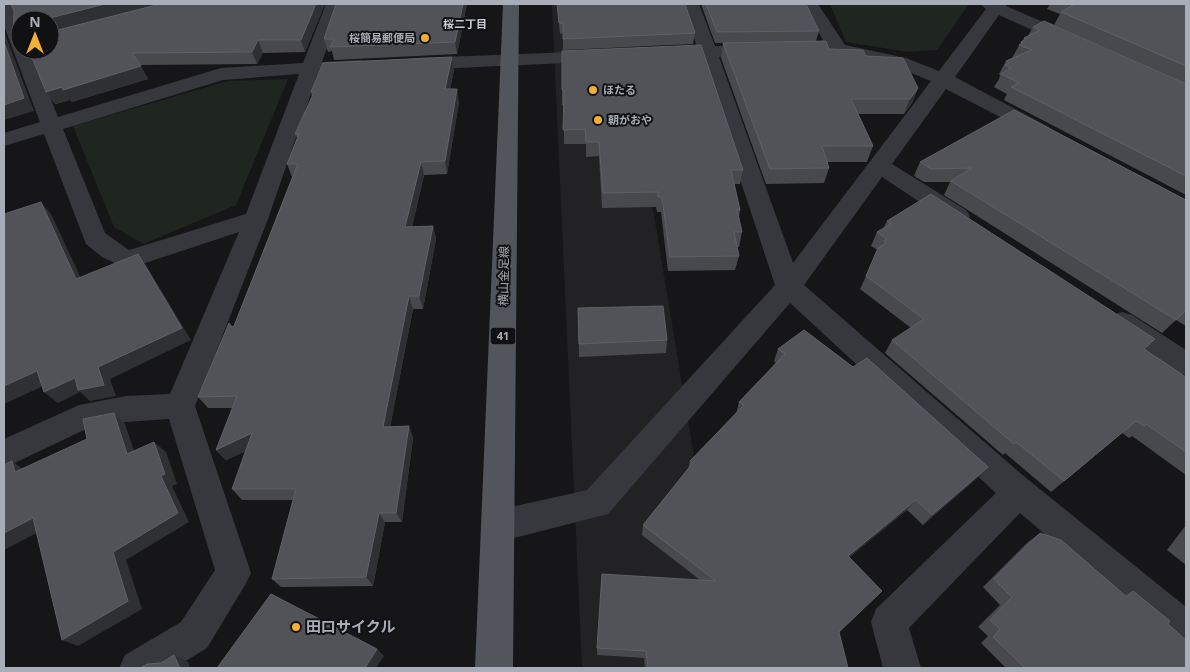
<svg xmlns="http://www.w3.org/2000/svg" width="1190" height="672" font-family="'Noto Sans','Noto Sans JP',sans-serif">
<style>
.built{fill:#222225}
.green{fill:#1e261f}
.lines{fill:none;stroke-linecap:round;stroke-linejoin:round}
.minor{fill:#37383d;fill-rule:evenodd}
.major{fill:#53555c;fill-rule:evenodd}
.wall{fill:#47494d}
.shaded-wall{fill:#2f3033}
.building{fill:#525359;stroke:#5f6168}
.poi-dot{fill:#f2b134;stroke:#111113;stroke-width:2}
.labels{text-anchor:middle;stroke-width:4;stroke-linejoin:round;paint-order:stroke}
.far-neighbourhood-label{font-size:11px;font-weight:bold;fill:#c9ccd4;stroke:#111113}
.far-poi-label{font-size:11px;font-weight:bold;fill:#a8adb8;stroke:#111113;text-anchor:start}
.shield{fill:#111113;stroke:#7b7e86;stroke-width:1}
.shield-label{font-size:11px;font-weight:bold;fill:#a8adb8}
.street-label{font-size:12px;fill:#a8adb8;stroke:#111113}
.near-poi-label{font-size:15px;font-weight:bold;fill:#a8adb8;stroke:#111113;text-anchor:start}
</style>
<rect width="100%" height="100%" fill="#161618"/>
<!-- built -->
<polygon class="built" points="552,4 619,4 729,668 582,668"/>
<!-- green -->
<g class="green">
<polygon points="830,4 969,4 937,50 908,52 846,42"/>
<polygon points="288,79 236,205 143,244 114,227 73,126 228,81"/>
</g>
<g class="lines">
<!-- minor -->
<g class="minor">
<path d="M4 4H12L20 23V50H31L58 117 221 68 303 63 326 4H342L322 62 360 60 367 62 369 66 367 70 360 72 318 73 268 219 195 406 251 573 245 585 207 648 174 668H119L125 655 181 622 215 570 169 419 126 422 84 430 4 468V439L79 405 126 396 170 394 239 232 127 269 102 257 86 244 44 134 4 146V133L40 122 4 26ZM299 74 246 214 129 250 105 233 63 129 223 80Z"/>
<polygon points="683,4 699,4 715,46 759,45 766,47 768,51 766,55 759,57 719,57 793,263 931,81 894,66 838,54 821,54 818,50 821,46 826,45 802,4 818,4 845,45 906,58 939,71 986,9 980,4 1007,4 1006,6 1077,37 1080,41 1077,45 1071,46 1065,45 999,15 955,77 1049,127 1052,131 1049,135 1042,137 1035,135 946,89 892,164 966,210 970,216 966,222 958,224 950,222 882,177 804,285 1020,473 1186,607 1186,648 1173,643 1020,513 909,628 921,668 883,668 871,622 876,609 996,493 790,303 608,514 498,542 486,537 481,526 486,515 498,510 587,490 775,285 700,58 658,57 656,53 658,49 697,47"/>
<polygon points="600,51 607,53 609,57 607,61 415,70 408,68 406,64 408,60 415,58"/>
<polygon points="1122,312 1132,315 1186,350 1186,375 1176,372 1112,329 1108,322 1112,315"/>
</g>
<!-- major -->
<polygon class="major" points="503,4 519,4 513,668 475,668"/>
</g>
<!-- wall -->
<g class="wall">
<polygon points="160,4 325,4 305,52 263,53 257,64 140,65 148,79 72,102 70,100 55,104 46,92 20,20 20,45 13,36 14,11 80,24"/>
<polygon points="467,4 457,54 334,60 332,51 328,52 324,39"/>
<polygon points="557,4 685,4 695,33 693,44 563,50 563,33 560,34"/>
<polygon points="701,4 806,4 819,31 816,41 829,49 866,56 918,88 912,103 904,114 858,114 873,146 867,162 827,162 829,168 824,183 766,184 721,58 723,43 715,43"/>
<polygon points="1050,4 1186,4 1186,84 1054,25 1060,14 1047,9"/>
<polygon points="1033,27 1186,84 1186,195 1004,100 1007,94 994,87 999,79 1000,75 999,74 1006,61 1013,58 1012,58 1021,42 1023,41 1024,38 1028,36"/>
<polygon points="562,51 743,170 740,184 734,184 740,210 739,217 742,232 739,247 737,247 739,256 735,270 668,271 661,212 657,212 656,207 602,208 599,156 586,157 586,144 564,144 564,105 562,105"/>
<polygon points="454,70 450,89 459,102 447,174 424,175 412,227 433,226 436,239 423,309 413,309 390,427 409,426 413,438 402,522 385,522 373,586 281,587 272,579 293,500 242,500 232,489 246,451 226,460 216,450 233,408 208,408 198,397 229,323 232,327 234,326 292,177 287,164 297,138 295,134 312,97 311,92"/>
<polygon points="1014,110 1186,200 1186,326 1176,320 1162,333 944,195 950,182 924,182 914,176 920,162"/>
<polygon points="887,221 1144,349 1186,377 1186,475 1132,436 1129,438 1122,433 1051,492 1005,453 1003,455 885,353 892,340 911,328 860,289 878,250 871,246 877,232 883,229"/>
<polygon points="578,308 667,340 666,353 579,357"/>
<polygon points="778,349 853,367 988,467 977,478 923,525 907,510 849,557 839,632 848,668 645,668 644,658 597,655 597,648 700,580 642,535 643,525 688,470 690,461 736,414 739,402 776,363 774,361"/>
<polygon points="1186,525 1186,565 1167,550"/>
<polygon points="1040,533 1125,595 1133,591 1168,624 1186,668 1006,668 981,643 988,636 978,627 1000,605 983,587 1028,542"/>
</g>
<!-- shaded-wall -->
<g class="shaded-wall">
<polygon points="105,4 157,4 50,32 50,20 42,20"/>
<polygon points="316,4 325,4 305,52 301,40"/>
<polygon points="463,4 467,4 457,54 455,42"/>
<polygon points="4,31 34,111 4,120"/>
<polygon points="258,40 263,53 257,64 252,52"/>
<polygon points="452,57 454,70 447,102 445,89"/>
<polygon points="141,66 148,79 72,102 70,100 55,104 46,92"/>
<polygon points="918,88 912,103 904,114 910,99"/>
<polygon points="457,89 459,102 447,174 445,161"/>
<polygon points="421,162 424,175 409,239 405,227"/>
<polygon points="41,202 51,214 87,291 76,279"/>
<polygon points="433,226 436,239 423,309 419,296"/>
<polygon points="138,254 147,267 191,340 110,379 116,396 90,401 80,392 58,403 44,392 98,367"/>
<polygon points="409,296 413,309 388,438 383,427"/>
<polygon points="37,371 50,383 4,404 4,386"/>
<polygon points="114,413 125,424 139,465 127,454"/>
<polygon points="409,426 413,438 402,522 396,513"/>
<polygon points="252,433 261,444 226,460 216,450"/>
<polygon points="154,442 166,452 177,484 172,486 189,522 126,560 142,609 78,646 62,640 113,552 161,476"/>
<polygon points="12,461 27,472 15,472"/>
<polygon points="988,467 977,478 923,525 932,515"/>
<polygon points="916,500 907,510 840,565 848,556"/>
<polygon points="379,513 385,522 373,586 366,577"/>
<polygon points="33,518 48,527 4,550 4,533"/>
<polygon points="377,649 384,656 376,668 365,668"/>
<polygon points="174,655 188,662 190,668 180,668"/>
</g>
<!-- building -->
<g class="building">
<polygon points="11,4 105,4 42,20 20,20 20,37 13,36 14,11"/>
<polygon points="160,4 316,4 301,40 258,40 252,52 132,53 141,66 63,90 62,87 46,92 29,50 50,50 50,32"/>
<polygon points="336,4 463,4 455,42 330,47 334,39 324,39"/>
<polygon points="557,4 685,4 695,33 563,39 563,23 559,23"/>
<polygon points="706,4 806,4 819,31 717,32"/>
<polygon points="1073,4 1186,4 1186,66 1061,12 1075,4"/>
<polygon points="1044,21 1186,84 1186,176 1011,87 1019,83 1001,74 1011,68 1005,65 1009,63 1006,61 1032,50 1019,45 1023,43 1021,42 1026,39 1024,38 1040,30 1033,27"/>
<polygon points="826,41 829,49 863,50 866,56 903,58 918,88 910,99 851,99 873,146 822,146 829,168 770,169 723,43"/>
<polygon points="4,42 24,98 4,105"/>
<polygon points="701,45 743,170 731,170 740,210 737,210 742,232 734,232 739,256 670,257 662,197 658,197 658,192 603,193 599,142 586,142 585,129 563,130 564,90 562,90 562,51"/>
<polygon points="452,57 445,89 457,89 445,161 421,162 405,227 433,226 419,296 409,296 383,427 409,426 396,513 379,513 366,577 272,579 296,489 232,489 252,433 216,450 237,396 198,397 229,323 232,327 234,326 298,164 287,164 299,134 295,134 314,92 311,92 323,63"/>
<polygon points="1014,110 1186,200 1186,310 1176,320 951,181 972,168 931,169 920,162"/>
<polygon points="931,194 1155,339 1144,349 1186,377 1186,452 1146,424 1144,426 1136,421 1064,481 1016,442 1014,444 892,340 924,319 866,276 878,248 886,243 884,241 887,239 877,232 891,224 887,221"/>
<polygon points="41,202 76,279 138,254 182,328 98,367 104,385 78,390 75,378 44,392 37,371 4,386 4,214"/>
<polygon points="663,306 667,340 579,344 578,308"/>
<polygon points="804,330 853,367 867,358 988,467 932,515 916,500 848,556 882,591 839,632 848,668 648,668 646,651 597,648 602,574 716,581 643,525 692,464 690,461 744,405 739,402 785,354 778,349"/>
<polygon points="114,413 127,454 154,442 165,474 161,476 178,513 113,552 128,601 62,640 33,518 4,533 4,465 12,461 15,472 87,439 83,419"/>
<polygon points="1040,533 1061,540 1127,597 1133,591 1170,621 1168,624 1186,640 1186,668 1025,668 993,637 1000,629 990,620 1012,597 994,579"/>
<polygon points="271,594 377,649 365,668 217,668"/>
<polygon points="174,655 180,668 140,668 147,664 161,663"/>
</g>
<!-- markers -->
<g class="poi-dot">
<circle cx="425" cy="38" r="5"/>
<circle cx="593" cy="90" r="5"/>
<circle cx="598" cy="120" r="5"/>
<circle cx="296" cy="627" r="5"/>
</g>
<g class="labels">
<!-- far-neighbourhood labels -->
<g class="far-neighbourhood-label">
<text x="465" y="28">桜二丁目</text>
</g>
<!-- far-poi labels -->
<g class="far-poi-label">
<text x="415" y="42" text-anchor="end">桜簡易郵便局</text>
<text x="603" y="94">ほたる</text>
<text x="608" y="124">朝がおや</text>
</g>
<!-- shield labels -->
<rect class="shield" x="490.5" y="327.5" width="25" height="17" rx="4"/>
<g class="shield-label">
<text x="503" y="340">41</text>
</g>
<!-- street labels -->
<g class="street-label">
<text transform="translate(504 276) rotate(-89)" y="4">横山金足線</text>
</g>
<!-- near-poi labels -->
<g class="near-poi-label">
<text x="306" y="632">田口サイクル</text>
</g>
</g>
<!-- border -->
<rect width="1190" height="672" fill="none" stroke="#a8adb8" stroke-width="10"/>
<!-- north arrow -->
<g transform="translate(35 35)"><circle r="24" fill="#111113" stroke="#4d4f55"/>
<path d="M0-4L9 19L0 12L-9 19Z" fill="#f2b134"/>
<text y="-8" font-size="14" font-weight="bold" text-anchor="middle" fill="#a8adb8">N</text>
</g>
</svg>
